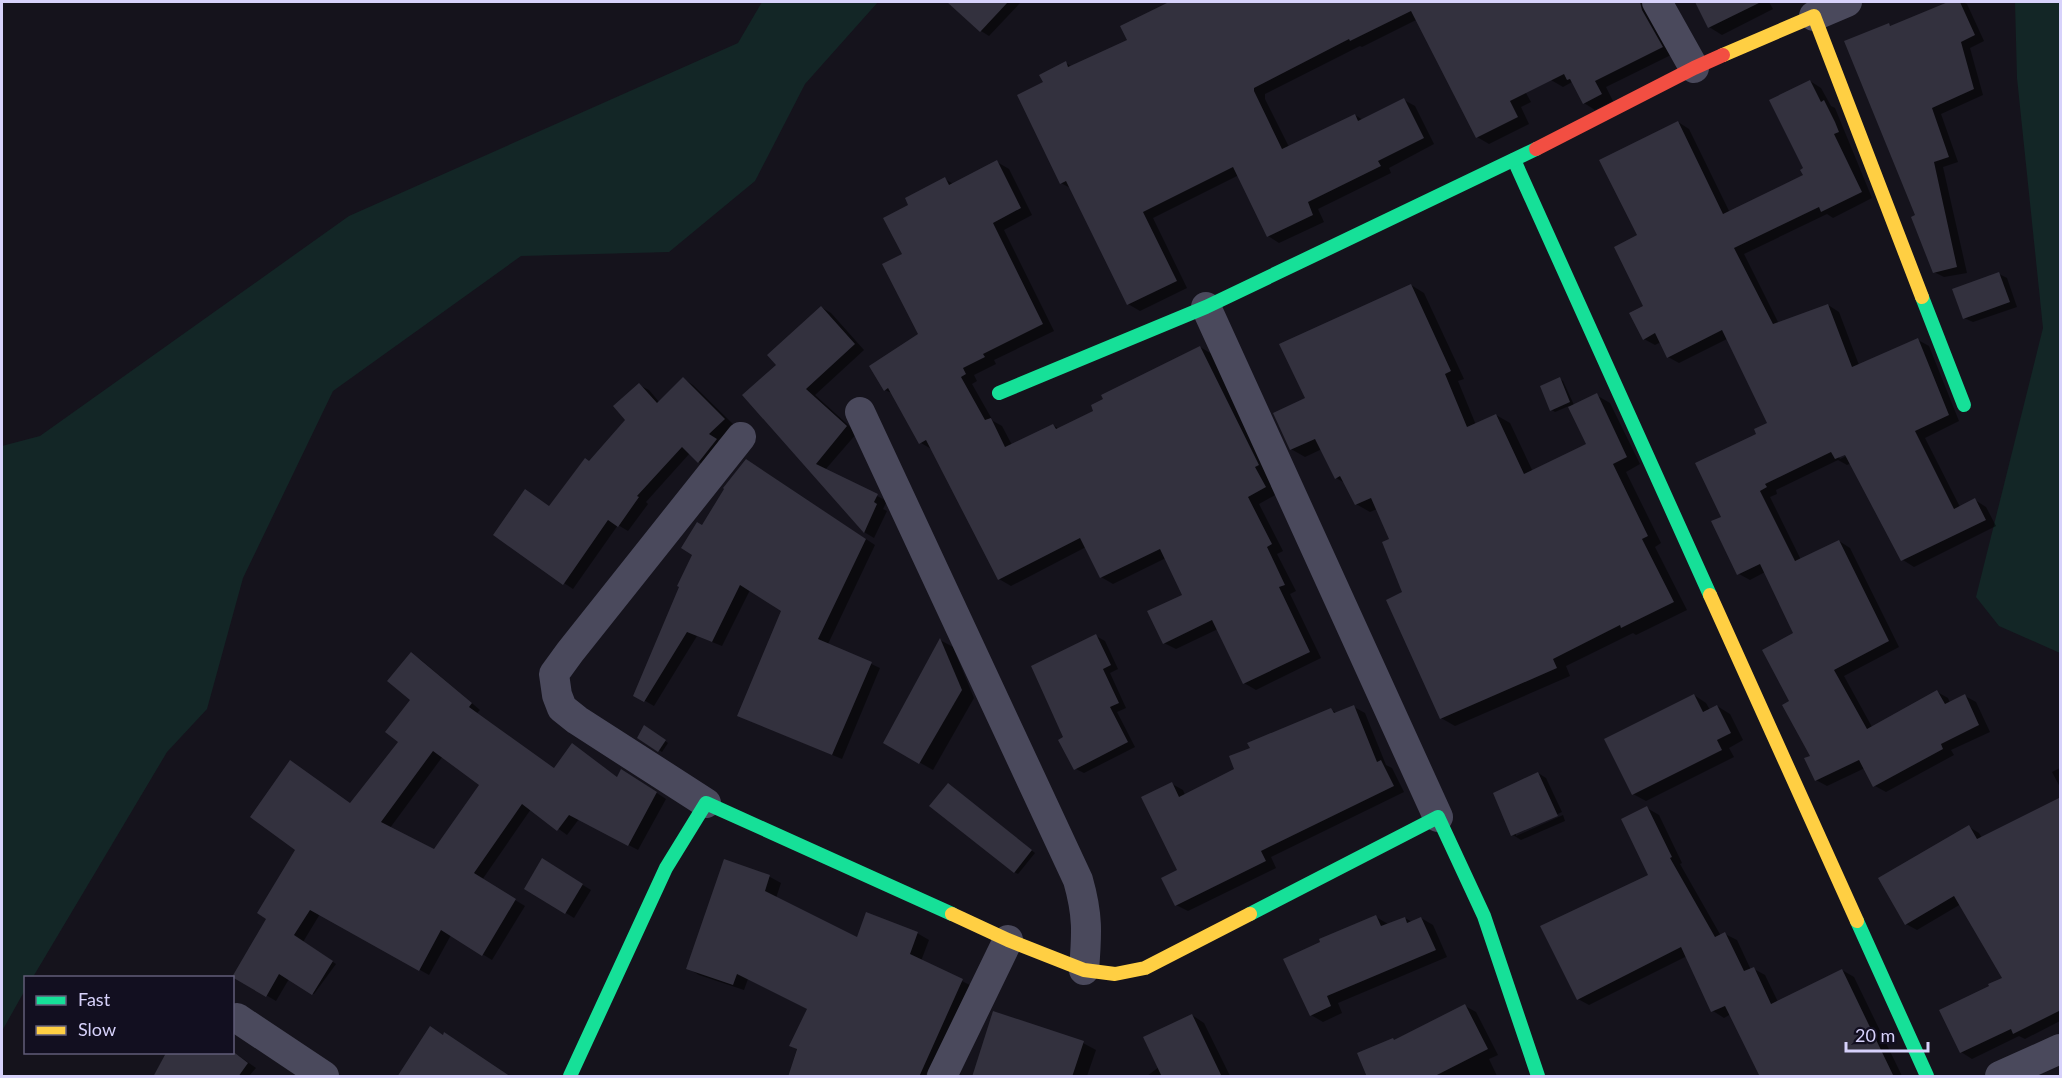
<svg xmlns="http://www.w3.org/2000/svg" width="2062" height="1078" font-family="Lato,sans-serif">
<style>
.green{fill:#132626}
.shadow{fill:#0007;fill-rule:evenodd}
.building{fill:#33313e;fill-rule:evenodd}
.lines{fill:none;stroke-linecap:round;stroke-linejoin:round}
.street{stroke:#4a495c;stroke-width:30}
.fast{stroke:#16e098;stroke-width:14}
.slow{stroke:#ffcf43;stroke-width:14}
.jam{stroke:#f24e42;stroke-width:14}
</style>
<rect width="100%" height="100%" fill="#15131c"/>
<!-- green -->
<g class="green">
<polygon points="762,2 878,2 805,84 755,181 669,252 521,256 333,391 243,578 207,709 167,752 33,977 26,978 25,990 2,1031 2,446 40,436 349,216 738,43"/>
<polygon points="2015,2 2060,2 2060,653 1999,626 1976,597 2043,328 2017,78"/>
</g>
<!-- shadow -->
<g class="shadow">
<polygon points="952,2 1021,2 989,36 981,31 951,3"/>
<polygon points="1172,2 1475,2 1531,102 1521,107 1529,124 1489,144 1477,137 1418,19 1362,47 1360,46 1265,94 1265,99 1289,147 1355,115 1363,120 1404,100 1415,106 1434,144 1389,168 1391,173 1318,209 1324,222 1279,243 1268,236 1239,175 1153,218 1187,288 1140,311 1128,304 1072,189 1061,183 1045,83 1066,63 1072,67 1129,41 1122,26"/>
<polygon points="1513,2 1542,2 1547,11 1566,2 1653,2 1673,54 1606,87 1613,101 1595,110 1584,103 1572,82 1563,87 1551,80"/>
<polygon points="1696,2 1769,2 1773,9 1722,35 1709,27"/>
<polygon points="1951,2 1962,2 1967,4 1984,41 1970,48 1983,95 1941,114 1958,162 1943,167 1967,273 1944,277 1934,272 1917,216 1888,24 1892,27"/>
<path d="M1810 81 1821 88 1831 106 1835 108 1872 198 1833 218 1827 214 1744 254 1779 324 1828 305 1839 312 1859 365 1918 340 1929 346 1959 421 1925 438 1960 507 1975 500 1986 507 1996 526 1914 567 1903 560 1851 463 1847 465 1838 460 1776 490 1777 494 1770 497 1801 560 1839 541 1850 548 1899 647 1844 676 1872 727 1937 692 1948 698 1950 703 1965 696 1976 702 1990 732 1951 750 1954 755 1886 792 1875 786 1865 768 1827 786 1816 780 1813 756 1791 702 1795 634 1765 572 1750 580 1739 574 1723 517 1758 435 1769 424 1727 339 1679 363 1668 357 1661 342 1655 345 1644 339 1645 307 1639 236 1678 122 1689 129 1730 213 1805 176ZM1852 453 1840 459 1838 456Z"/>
<polygon points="997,162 1009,169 1032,215 1004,230 1054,331 994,360 996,364 974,375 977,381 972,384 993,421 1002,426 1012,445 1053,425 1059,429 1095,411 1200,347 1212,354 1277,494 1259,504 1283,551 1277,554 1296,591 1290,594 1321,658 1256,690 1244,683 1218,629 1176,649 1164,643 1184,595 1166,558 1113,584 1101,577 1086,547 1011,586 999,579 933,450 921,443 894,394 885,390 920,335 904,254 910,205 945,179 953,184"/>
<polygon points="1999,274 2007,278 2017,307 1973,322 1964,318"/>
<polygon points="1411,285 1424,293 1464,379 1458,381 1476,425 1496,415 1510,423 1533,472 1588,445 1569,406 1555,412 1552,410 1560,379 1563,381 1574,405 1596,395 1610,403 1640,464 1626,472 1661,543 1655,547 1687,610 1636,635 1633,633 1566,666 1570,676 1455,726 1441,718 1404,593 1391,540 1377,509 1370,512 1356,504 1345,483 1336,478 1322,449 1305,457 1291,449 1307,399"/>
<polygon points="821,307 831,313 864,350 815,395 857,433 825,470 887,501 883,509 887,511 874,538 864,532 744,395 778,365"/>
<polygon points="684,379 693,385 734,425 718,441 726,446 708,468 699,462 690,453 646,502 648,504 628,531 618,525 573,589 564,583 554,512 589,462 627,420 639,385 649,390 660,403"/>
<polygon points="756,466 875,545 828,644 880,668 842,759 739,716 783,611 750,590 722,646 697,636 654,706 635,695 694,554 703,527"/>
<polygon points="1096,636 1105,641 1118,669 1110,673 1126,708 1117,712 1135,747 1084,773 1076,769 1065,738"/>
<polygon points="940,640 953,647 974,698 933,770 885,743"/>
<path d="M411 654 421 660 480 710 477 713 555 769 573 745 618 778 631 776 666 799 638 850 579 819 567 835 531 809 482 880 525 906 492 960 451 935 429 975 320 914 303 942 336 964 314 994 289 979 276 1001 234 976 268 918 351 804 400 742 412 700ZM443 756 481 784 434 851 390 828Z"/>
<polygon points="1694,695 1706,703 1710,710 1717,706 1730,714 1743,740 1729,748 1734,757 1646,801 1633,794"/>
<polygon points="1354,707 1365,713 1386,765 1392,768 1404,792 1271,857 1276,868 1188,911 1176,905 1179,871 1172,784 1183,790 1185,795 1236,770 1251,748 1331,710 1337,713"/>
<polygon points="645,727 668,743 662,752 639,738"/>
<polygon points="2060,768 2060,787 2052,772"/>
<polygon points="1538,773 1546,778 1562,812 1516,833 1516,836 1563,815 1565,821 1521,840 1513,835"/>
<polygon points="952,787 1035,853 1018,874 1014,872"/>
<polygon points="2060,799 2060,1021 2025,1039 2019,1036 1972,1059 1961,1052 1991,987 2004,978 1961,904 1917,930 1906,924 1969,827 1979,833 1982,838"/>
<polygon points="1647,808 1659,815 1682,863 1680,864 1721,936 1725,934 1737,940 1751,970 1754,969 1765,975 1778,1002 1842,970 1854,977 1902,1076 1762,1076 1731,1014 1724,1018 1713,1011 1687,956 1589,1005 1578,999 1650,876"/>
<polygon points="543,861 591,890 574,918 526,888"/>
<polygon points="725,861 770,877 781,883 776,898 857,939 917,933 929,940 921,961 974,987 925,1076 789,1076 808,1009 748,979 744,990 699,975 688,968"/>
<polygon points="1376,917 1388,924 1405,918 1412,922 1421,918 1433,925 1447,957 1338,1003 1342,1013 1323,1022 1311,1015"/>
<polygon points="1465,1006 1476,1012 1498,1055 1489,1059 1497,1076 1368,1076 1396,1041"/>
<polygon points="1192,1015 1204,1023 1230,1076 1147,1076 1159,1067"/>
<polygon points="1083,1043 1096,1050 1087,1076 981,1076"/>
<polygon points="232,1051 256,1068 249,1076 154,1076 168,1052 221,1053 232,1052"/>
</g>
<!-- building -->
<g class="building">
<polygon points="947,2 1008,2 980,32"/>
<polygon points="1169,2 1640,2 1642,10 1663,47 1595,81 1602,94 1583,104 1570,79 1567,80 1564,74 1510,101 1518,117 1476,138 1411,11 1350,41 1349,39 1254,88 1254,91 1282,149 1355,114 1358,121 1404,98 1424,138 1378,161 1381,166 1308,202 1313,215 1267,237 1233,167 1143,212 1177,281 1127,305 1066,181 1060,184 1017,95 1043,82 1039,75 1066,61 1068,67 1127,40 1120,26"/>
<polygon points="1695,2 1761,2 1708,28"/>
<polygon points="1948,2 1960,2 1975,35 1961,42 1974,89 1932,108 1949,157 1934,162 1957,267 1933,273 1911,217 1915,215 1844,41 1889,23 1890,26"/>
<polygon points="1810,80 1821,102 1824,100 1835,122 1839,132 1834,134 1862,192 1821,212 1819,207 1734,248 1773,324 1828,304 1852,367 1918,338 1949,415 1915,431 1954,509 1975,498 1986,520 1901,561 1845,455 1835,459 1831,452 1765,484 1767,487 1760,491 1795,561 1839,540 1889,641 1834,670 1867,729 1937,690 1945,704 1965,694 1979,725 1941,744 1943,749 1873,787 1859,760 1815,781 1804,758 1810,756 1782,705 1789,701 1762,650 1793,633 1760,564 1737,575 1711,521 1721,517 1695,463 1756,434 1754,429 1767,423 1722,330 1667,358 1655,333 1643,340 1629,313 1643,306 1614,247 1637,235 1599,160 1678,121 1723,214 1803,175 1800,170 1803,168 1769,100"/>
<polygon points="997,160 1021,208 993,223 1043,324 983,354 985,357 963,368 966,374 961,377 985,420 991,418 1005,447 1053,424 1056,429 1093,411 1091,405 1103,399 1101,395 1200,346 1259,465 1255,467 1266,487 1248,497 1272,544 1267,547 1285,585 1279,587 1310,652 1243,684 1212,620 1163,644 1147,611 1182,595 1160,549 1100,578 1080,538 998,580 926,440 919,444 888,388 884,391 869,366 918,334 882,264 902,254 883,218 908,205 905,198 945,177 949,185"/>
<polygon points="1999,272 2010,302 1963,319 1952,289"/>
<polygon points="1411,284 1451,371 1445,374 1467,427 1496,414 1524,474 1586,444 1568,407 1597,393 1627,457 1613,464 1648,536 1642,539 1674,602 1621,628 1620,625 1553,659 1557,668 1440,719 1386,600 1402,592 1382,542 1389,539 1371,498 1355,505 1340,476 1335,479 1315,439 1290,450 1273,413 1305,398 1279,344"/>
<polygon points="821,306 855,344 806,389 847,426 816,464 878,494 874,502 877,504 864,533 742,395 776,365 767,355"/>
<polygon points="683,377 725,419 709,434 717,439 698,463 682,447 637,496 639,497 618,527 608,520 563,585 493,535 525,489 549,506 585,458 589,461 625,420 613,406 639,383 657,403"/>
<polygon points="1560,377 1570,402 1550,411 1540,386"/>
<polygon points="746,459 866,539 818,639 872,662 832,755 737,716 781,611 740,585 712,642 687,632 644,702 633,696 679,587 677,586 692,555 681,548 697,522 702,525 724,489 723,488"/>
<polygon points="1096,634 1111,665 1103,669 1119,703 1110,707 1128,742 1074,770 1058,740 1063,737 1031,666"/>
<polygon points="940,638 962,690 919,764 883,743"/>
<path d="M411 652 472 703 469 707 554 768 572 743 617 777 621 769 657 792 628 846 569 815 557 831 522 804 474 873 516 899 482 956 441 930 419 971 310 910 294 935 333 961 312 995 279 974 266 997 232 977 266 919 257 913 295 850 250 817 290 760 350 803 398 742 385 732 410 700 387 681ZM433 751 479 785 434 849 381 822Z"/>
<polygon points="1694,694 1703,712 1717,705 1731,733 1717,740 1722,750 1632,795 1604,739"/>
<polygon points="1354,705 1377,762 1381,760 1394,786 1261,851 1266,861 1175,906 1161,878 1177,870 1141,797 1172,782 1179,797 1234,769 1229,756 1250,748 1247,743 1331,708 1334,713"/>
<polygon points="644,725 666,740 658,752 637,738"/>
<polygon points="1538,772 1558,816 1511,836 1493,793"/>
<polygon points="948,783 1032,850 1014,873 929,806"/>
<polygon points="2061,797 2061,1010 2013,1034 2011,1029 1960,1053 1939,1010 1989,986 1988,984 2002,978 1954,896 1905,925 1878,878 1969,825 1977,839"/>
<polygon points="1647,806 1672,857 1670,858 1715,937 1725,932 1744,971 1754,967 1771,1004 1842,969 1894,1077 1760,1077 1725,1006 1711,1012 1681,947 1577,1000 1540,926 1648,875 1621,819"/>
<polygon points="542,858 583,884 565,914 524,889"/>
<polygon points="724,859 770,875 765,891 857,937 866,912 918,932 910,954 963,979 919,1077 788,1077 797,1049 789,1046 807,1009 737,974 733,985 686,969"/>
<polygon points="1376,915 1381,926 1405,917 1407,923 1421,917 1436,950 1327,996 1331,1006 1310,1016 1283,959 1320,942 1319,939"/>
<polygon points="1465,1004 1488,1049 1433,1077 1367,1077 1357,1053 1393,1038 1394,1040"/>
<polygon points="993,1011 1084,1041 1072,1077 972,1077"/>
<polygon points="1192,1014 1222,1077 1162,1077 1143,1037"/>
<polygon points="430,1026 443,1035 444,1032 511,1077 397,1077"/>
<polygon points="166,1053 235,1053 248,1063 238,1077 153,1077"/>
</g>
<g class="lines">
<!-- street -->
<g class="street">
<polyline points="1657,2 1694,68"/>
<polyline points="1814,16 1847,2"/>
<polyline points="1206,307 1438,817"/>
<path d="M860 412 1078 880C1088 915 1087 933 1084 970"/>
<polyline points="706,803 577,720 562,708 557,695 554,674 570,652 741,437"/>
<polyline points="237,1018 324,1076"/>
<polyline points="942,1076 1008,940"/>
<polyline points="2000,1076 2060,1049"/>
</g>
<!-- fast -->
<g class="fast">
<polyline points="1514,160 1710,595"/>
<polyline points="1922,297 1964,405"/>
<polyline points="999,393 1206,307 1536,149"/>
<polyline points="1250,914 1438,817 1484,916 1538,1076"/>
<polyline points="1857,921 1927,1076"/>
<polyline points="570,1076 666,868 706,803 952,914"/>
</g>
<!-- slow -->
<g class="slow">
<polyline points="1723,55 1814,16 1922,297"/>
<polyline points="1710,595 1857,921"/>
<polyline points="952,914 1008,940 1084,970 1115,974 1145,968 1250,914"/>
</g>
<!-- jam -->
<polyline class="jam" points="1536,149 1694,68 1723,55"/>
</g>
<!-- border -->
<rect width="2062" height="1078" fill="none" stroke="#d7d2fb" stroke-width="6"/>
<!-- legend -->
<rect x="24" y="976" width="210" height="78" fill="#120f20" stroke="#615d78" stroke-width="1.5"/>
<rect x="36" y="996" width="30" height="9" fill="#16e098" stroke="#615d78" stroke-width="1.5"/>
<text x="78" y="1006" font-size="18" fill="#d7d2fb">Fast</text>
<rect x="36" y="1026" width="30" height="9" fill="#ffcf43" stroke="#615d78" stroke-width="1.5"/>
<text x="78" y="1036" font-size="18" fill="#d7d2fb">Slow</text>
<!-- scale -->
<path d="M1846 1042v9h82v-9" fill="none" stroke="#d7d2fb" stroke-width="3"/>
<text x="1855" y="1042" font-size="18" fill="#d7d2fb" stroke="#120f20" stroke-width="4.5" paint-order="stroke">20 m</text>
</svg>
